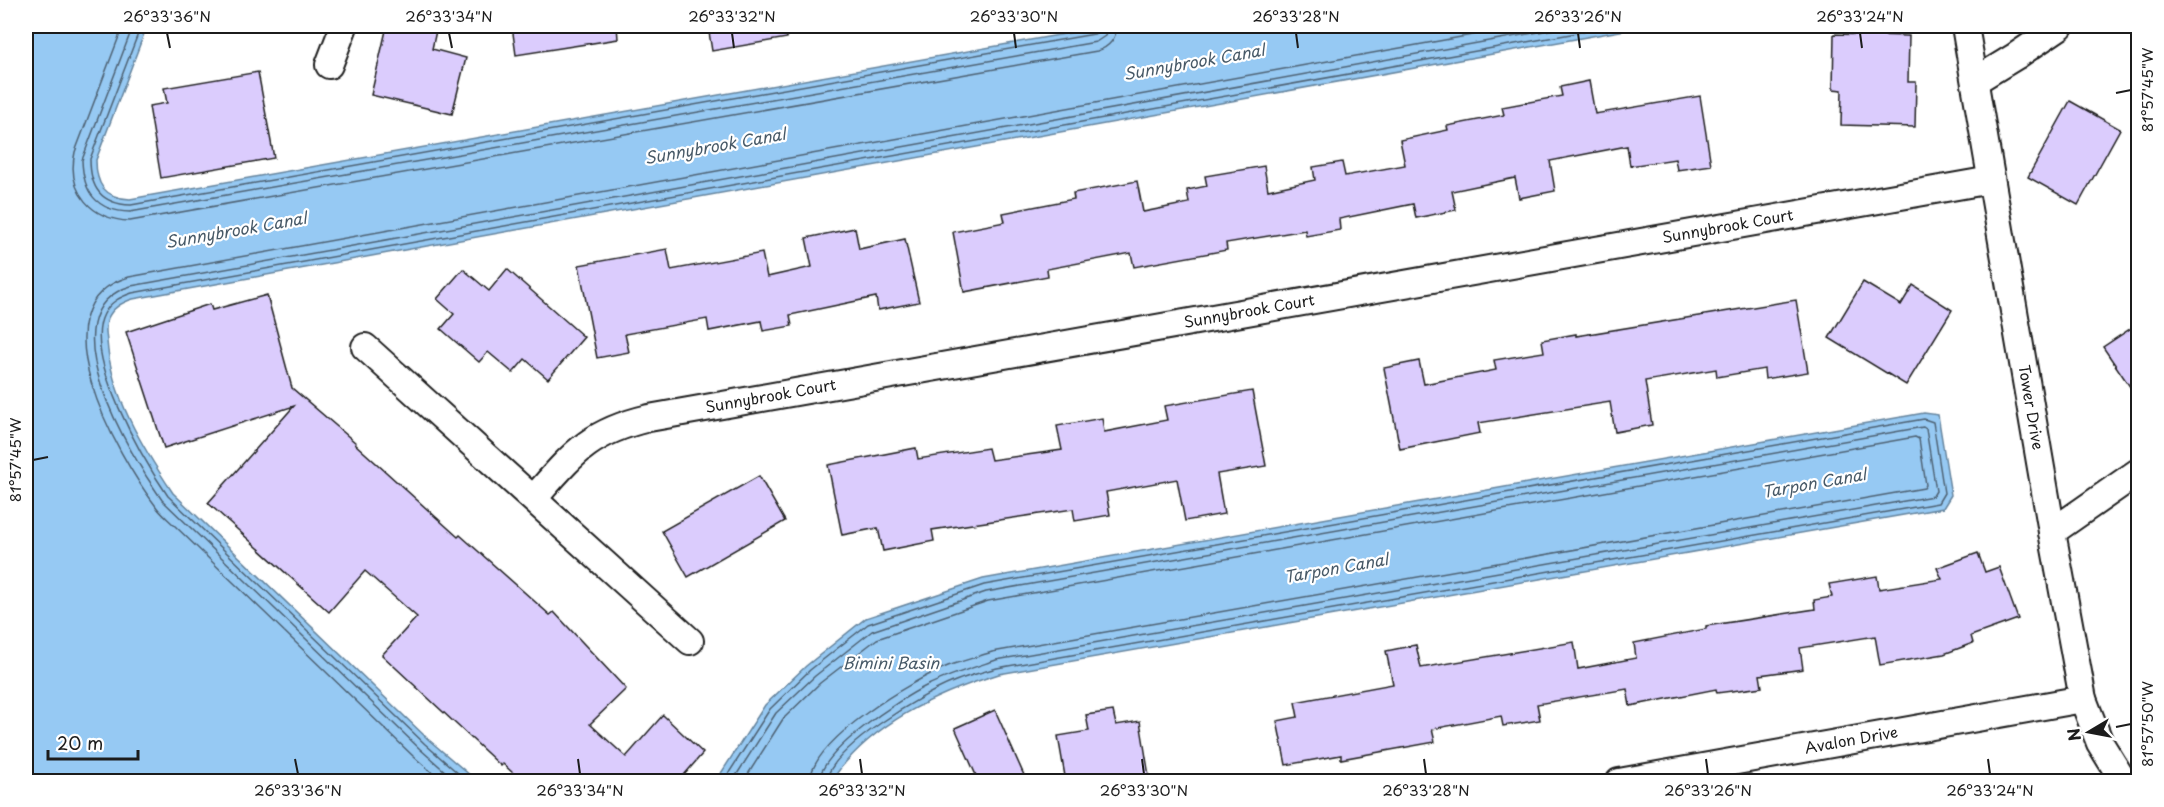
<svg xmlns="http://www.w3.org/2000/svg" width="2164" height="807" font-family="'Playpen Sans',sans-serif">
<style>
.water{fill:#96c9f3;stroke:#65849d;stroke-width:1.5}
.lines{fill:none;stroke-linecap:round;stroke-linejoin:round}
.shore{stroke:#4d6172;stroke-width:1.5}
.building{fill:#dbccfd;stroke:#1c1c1c;stroke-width:1.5}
.street-casing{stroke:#1c1c1c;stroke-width:30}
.street{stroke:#fff;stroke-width:26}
.ticks{fill:none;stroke:#1c1c1c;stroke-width:2}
.labels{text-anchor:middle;stroke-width:4.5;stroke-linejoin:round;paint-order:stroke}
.street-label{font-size:15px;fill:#1c1c1c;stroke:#fff}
.water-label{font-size:16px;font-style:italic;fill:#475967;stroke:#fff}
.neatline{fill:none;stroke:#1c1c1c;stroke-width:2}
.ticks-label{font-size:15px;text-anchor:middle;fill:#1c1c1c}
</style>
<rect width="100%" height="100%" fill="#fff"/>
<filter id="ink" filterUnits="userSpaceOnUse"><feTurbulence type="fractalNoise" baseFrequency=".0167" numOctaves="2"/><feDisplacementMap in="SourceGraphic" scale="12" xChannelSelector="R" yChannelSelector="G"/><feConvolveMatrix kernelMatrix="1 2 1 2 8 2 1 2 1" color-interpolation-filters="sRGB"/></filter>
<g filter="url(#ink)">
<!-- water -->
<g class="water">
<path d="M26 26H147L96 160C96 184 104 198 130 199L1110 26H1648L133 299C123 302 113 307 108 318 105 326 106 333 107 341 111 396 143 448 173 493L429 740 478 782 26 781Z"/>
<path d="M1924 413 1938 415 1951 495 1943 508 999 674C935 694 870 724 831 781H716L765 705 806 666 866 618 983 579Z"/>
</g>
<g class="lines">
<!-- shore -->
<g class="shore">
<path d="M123 26 75 152C66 192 92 220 130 221L1097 51C1110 47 1116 39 1117 26"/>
<path d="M133 26 82 160C83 192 96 211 130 212L1096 42 1105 36 1108 26"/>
<path d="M141 26 90 159C90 188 101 204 131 205L1094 34 1099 31 1100 26"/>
<path d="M443 782 413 756 174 525C168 519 160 513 155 505 118 457 31 304 129 277L1522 26"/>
<path d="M457 782 420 749 162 500C131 456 42 312 131 286L1572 26"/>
<path d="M468 782 425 744 168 496C144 461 82 356 104 314 110 302 120 297 132 293L1615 26"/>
<path d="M723 782 770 709 810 670 868 624 984 585 1924 419 1933 422 1944 493 1938 503 997 668C982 672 967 676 953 682 923 694 830 748 826 782"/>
<path d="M732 782 776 713 815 676 872 631 986 592 1923 427 1926 429 1936 491 1933 496 996 660C972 668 949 675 926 686 900 699 820 751 819 782"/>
<path d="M743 782 783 719 820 683 877 639 988 601 1915 437 1919 439 1926 485 1924 488 992 652C977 657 962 661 948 666 912 680 811 740 810 782"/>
</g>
</g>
<!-- building -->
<g class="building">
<polygon points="387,26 437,26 432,49 466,58 452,114 371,95"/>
<polygon points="512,26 617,26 618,39 516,55"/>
<polygon points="708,26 785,26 787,38 712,51"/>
<polygon points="1834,34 1909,36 1908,82 1916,82 1915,127 1841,125 1842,90 1833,89"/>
<polygon points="258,72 274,158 161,178 149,106 167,103 164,88"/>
<polygon points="1589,81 1595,114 1700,96 1711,165 1677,170 1675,159 1630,166 1627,146 1550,161 1555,191 1519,198 1515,178 1452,191 1456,210 1416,218 1413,204 1339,219 1340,230 1306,236 1305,230 1226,243 1227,250 1134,267 1131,253 1047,269 1048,276 964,292 953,232 1005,222 1003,213 1074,199 1073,193 1137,181 1143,212 1189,203 1187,190 1207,186 1205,176 1264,166 1268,190 1315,180 1313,167 1342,162 1345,176 1405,165 1400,140 1448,130 1447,126 1504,115 1502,107 1562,96 1560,87"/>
<polygon points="2070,101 2120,129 2078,205 2028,177"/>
<polygon points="855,228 859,249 905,239 919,302 878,310 876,297 790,315 792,326 763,331 761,321 709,331 707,319 625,334 629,352 597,358 579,265 667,249 671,270 762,253 767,277 812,267 806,238"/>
<polygon points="463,269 489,291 507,269 584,337 548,379 525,359 513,373 488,352 479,362 441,329 454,314 437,299"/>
<polygon points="1863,282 1901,305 1913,285 1952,310 1906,385 1829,338"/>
<polygon points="267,295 292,388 356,443 355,444 458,537 460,535 550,615 554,612 626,689 590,724 626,757 663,715 703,753 678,782 523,782 503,764 501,766 382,655 417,617 365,571 329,612 208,503 294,406 164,448 126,332 210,304 212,310"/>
<polygon points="1796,300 1808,372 1765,379 1764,369 1717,377 1716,369 1645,381 1652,425 1615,432 1610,402 1478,423 1480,433 1400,449 1384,368 1419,361 1424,384 1496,370 1494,360 1544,352 1542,340 1576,334 1576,336"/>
<polygon points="2139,323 2139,400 2103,347"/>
<polygon points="1252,391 1266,466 1217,474 1224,514 1185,521 1177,479 1106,492 1110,515 1075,521 1073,509 932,530 934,541 883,551 878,528 842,535 828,465 916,448 918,459 988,448 991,460 1062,450 1057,426 1102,418 1104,432 1167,420 1164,406"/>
<polygon points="759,476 785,521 688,577 662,531"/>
<polygon points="1978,553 1985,572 1999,567 2018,619 1971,636 1973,643 1944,654 1880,665 1875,636 1800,648 1803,669 1760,675 1762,687 1717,693 1716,689 1630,706 1627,689 1537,704 1540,720 1503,726 1501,716 1432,729 1435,742 1341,759 1341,755 1286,765 1277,721 1298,717 1295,702 1393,684 1386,651 1416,645 1421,668 1574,642 1578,669 1636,658 1634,643 1706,629 1706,626 1815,609 1814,600 1832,597 1829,584 1877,576 1879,589 1942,579 1937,568"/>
<polygon points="995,710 1027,782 979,782 955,728"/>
<polygon points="1113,711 1116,725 1140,721 1150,782 1066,782 1058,736 1089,731 1086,715"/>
</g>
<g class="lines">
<!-- street casing -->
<g class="street-casing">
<g id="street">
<path id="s1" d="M1965 26 2052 532 2083 699 2100 743 2124 782"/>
<polyline points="329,65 344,26"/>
<polyline points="1975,81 2016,56 2060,26"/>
<polyline points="365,347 690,641"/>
<path id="s2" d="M534 498C573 454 589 432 649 418L1991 180"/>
<polyline points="2052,532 2138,472"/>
<path id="s3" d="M1619 782 2083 699"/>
</g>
</g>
<!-- street -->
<use href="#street" class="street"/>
</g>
</g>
<!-- ticks -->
<path class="ticks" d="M167 33 170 48M449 33 452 48M732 33 734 48M1014 33 1016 48M1296 33 1298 48M1578 33 1580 48M1860 33 1862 48M2116 93 2131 90M33 460 48 457M2116 727 2131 724M295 759 298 774M578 759 580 774M860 759 862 774M1142 759 1144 774M1424 759 1426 774M1706 759 1708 774M1988 759 1990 774"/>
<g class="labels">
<!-- street labels -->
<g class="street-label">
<text dy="5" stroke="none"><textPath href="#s2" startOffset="1239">Sunnybrook Court</textPath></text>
<text dy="5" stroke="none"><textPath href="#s2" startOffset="753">Sunnybrook Court</textPath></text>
<text dy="5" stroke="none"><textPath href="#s2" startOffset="267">Sunnybrook Court</textPath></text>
<text dy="5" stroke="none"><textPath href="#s1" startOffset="387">Tower Drive</textPath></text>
<text dy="5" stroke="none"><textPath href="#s3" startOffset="236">Avalon Drive</textPath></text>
</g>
<!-- water labels -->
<g class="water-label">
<text transform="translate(1194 62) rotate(-10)" y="6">Sunnybrook Canal</text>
<text transform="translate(715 146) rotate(-10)" y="6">Sunnybrook Canal</text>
<text transform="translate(236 230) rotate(-10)" y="6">Sunnybrook Canal</text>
<text transform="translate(1814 483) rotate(-10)" y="6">Tarpon Canal</text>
<text transform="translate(1336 568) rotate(-10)" y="6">Tarpon Canal</text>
<text x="891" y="669">Bimini Basin</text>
</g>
</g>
<!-- margin -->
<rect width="2164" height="807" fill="none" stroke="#fff" stroke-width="66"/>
<!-- north arrow -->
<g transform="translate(2089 732) rotate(260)" stroke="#ffffff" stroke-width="4.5" paint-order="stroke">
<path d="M0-4.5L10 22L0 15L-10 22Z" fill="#1c1c1c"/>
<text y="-9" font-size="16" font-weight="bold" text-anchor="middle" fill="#1c1c1c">N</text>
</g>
<!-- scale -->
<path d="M48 750v9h90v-9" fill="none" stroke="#1c1c1c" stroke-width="3"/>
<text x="57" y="750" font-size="18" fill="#1c1c1c" stroke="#ffffff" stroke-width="4.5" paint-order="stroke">20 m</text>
<rect x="33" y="33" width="2098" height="741" class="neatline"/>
<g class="ticks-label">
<text x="167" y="22">26°33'36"N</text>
<text x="449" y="22">26°33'34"N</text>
<text x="732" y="22">26°33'32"N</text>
<text x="1014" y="22">26°33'30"N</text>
<text x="1296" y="22">26°33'28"N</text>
<text x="1578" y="22">26°33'26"N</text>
<text x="1860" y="22">26°33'24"N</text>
<text transform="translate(2148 90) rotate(-90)" y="5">81°57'45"W</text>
<text transform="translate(16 460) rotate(-90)" y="5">81°57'45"W</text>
<text transform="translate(2148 724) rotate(-90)" y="5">81°57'50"W</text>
<text x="298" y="796">26°33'36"N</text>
<text x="580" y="796">26°33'34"N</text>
<text x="862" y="796">26°33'32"N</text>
<text x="1144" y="796">26°33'30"N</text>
<text x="1426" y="796">26°33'28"N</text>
<text x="1708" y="796">26°33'26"N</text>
<text x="1990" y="796">26°33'24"N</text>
</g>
</svg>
